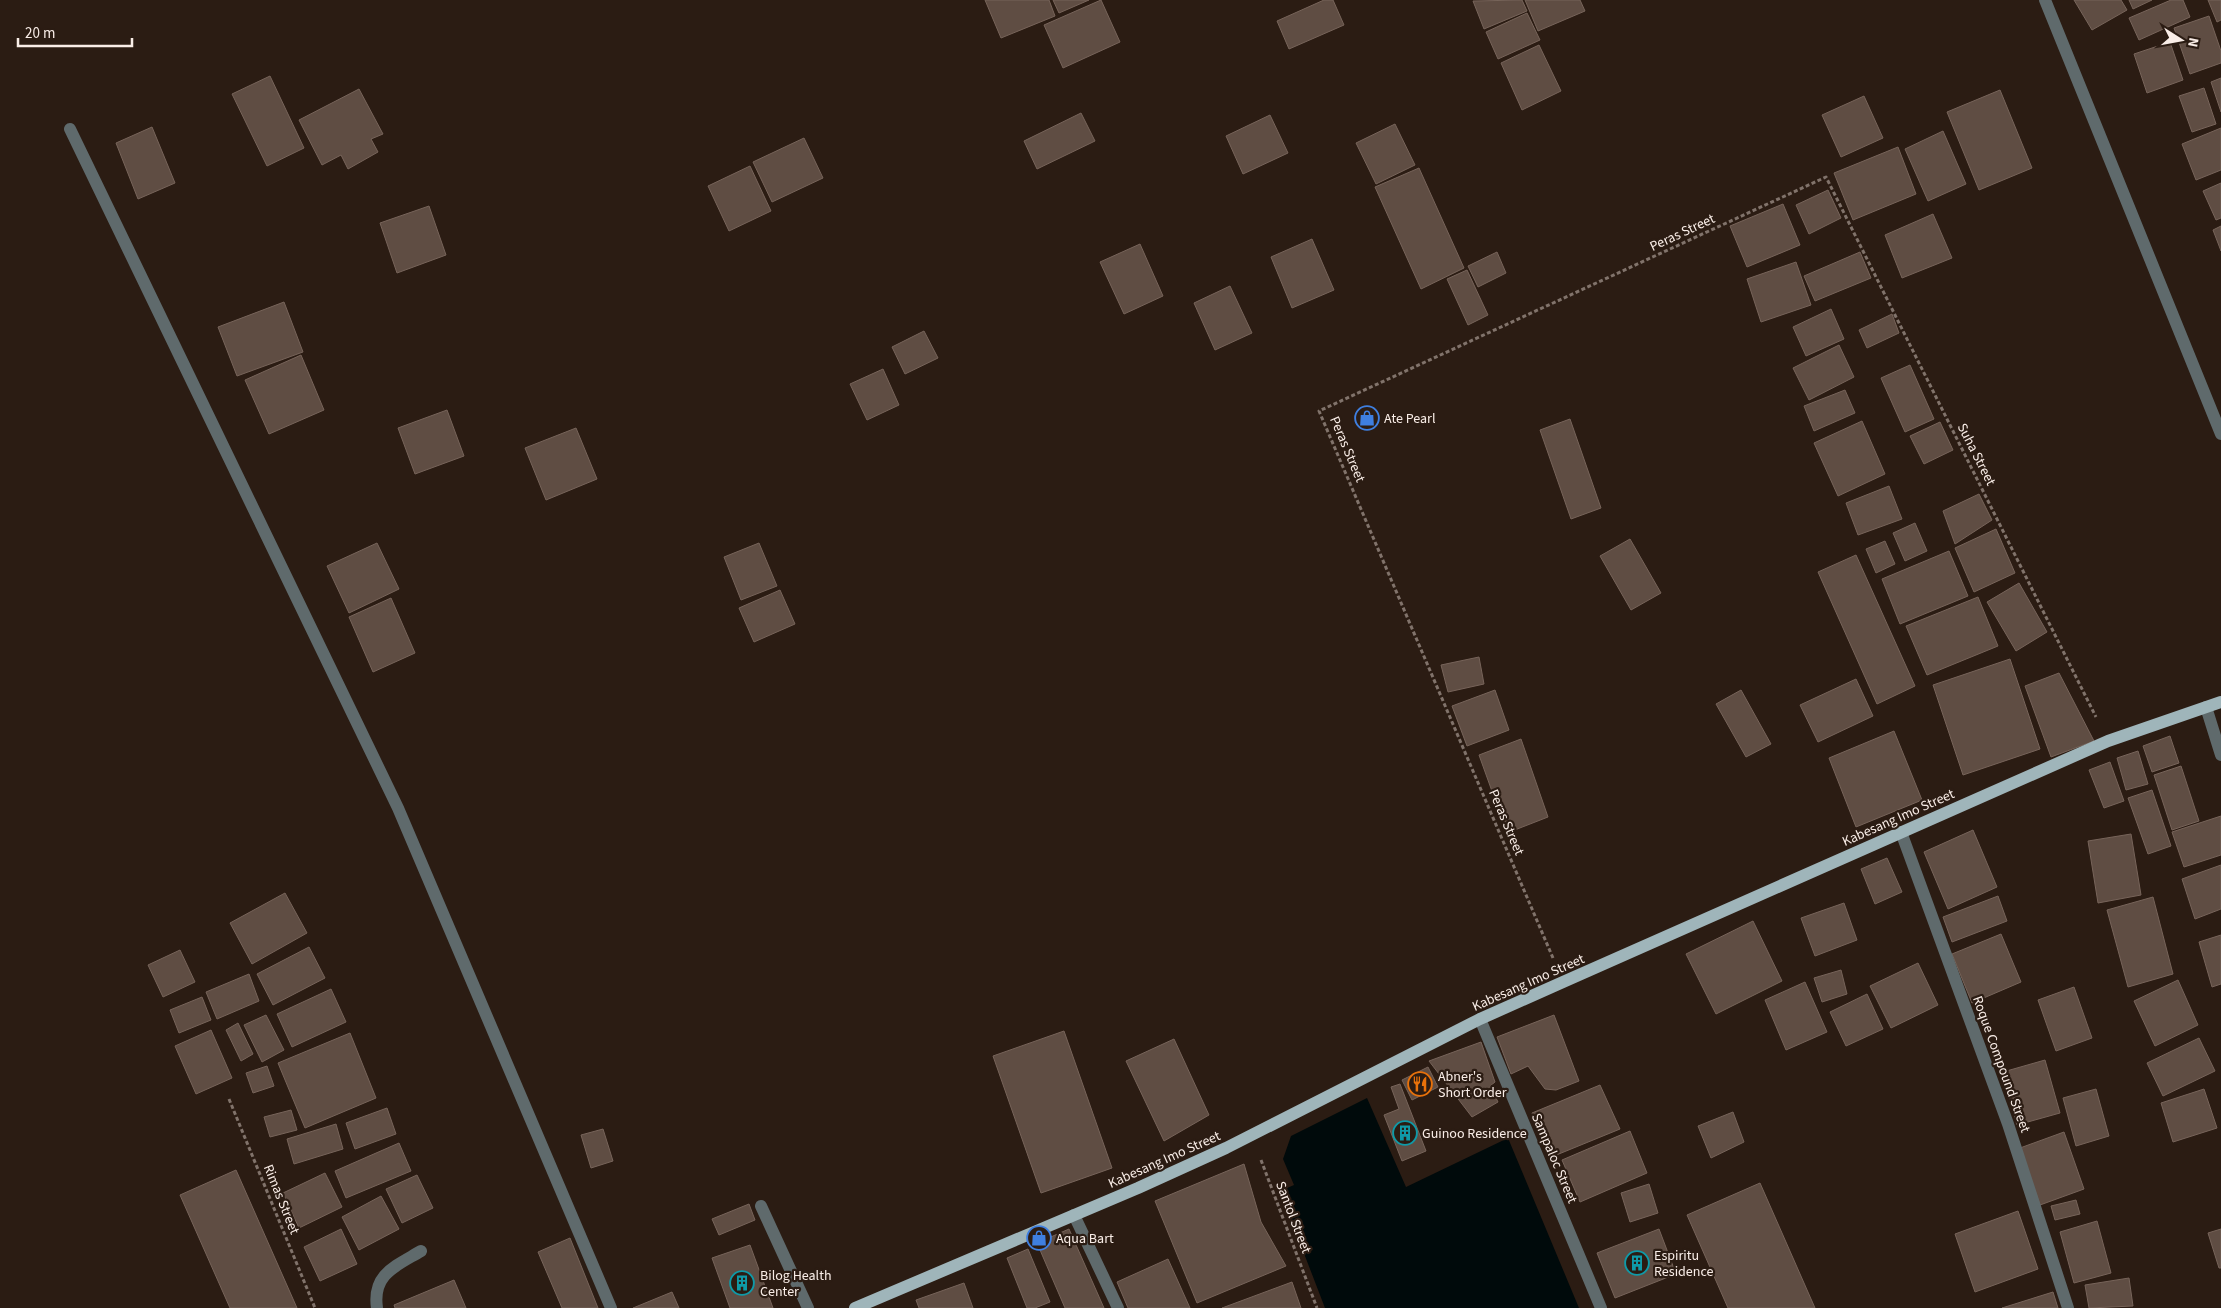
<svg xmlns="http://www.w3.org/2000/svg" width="2221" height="1308" font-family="'Source Sans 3',sans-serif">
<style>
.water{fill:#000a0b}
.building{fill:#5f4d43;stroke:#77645a}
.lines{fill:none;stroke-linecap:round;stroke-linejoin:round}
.path{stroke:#81736b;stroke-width:3;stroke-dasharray:4 2.5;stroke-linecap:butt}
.minor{stroke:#5f6a6c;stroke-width:12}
.major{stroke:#9fb5ba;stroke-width:12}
.labels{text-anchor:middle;stroke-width:4.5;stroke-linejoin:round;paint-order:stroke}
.street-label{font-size:14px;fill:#f9ede7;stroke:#2b1c13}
.poi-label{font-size:14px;fill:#f9ede7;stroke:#2b1c13;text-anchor:start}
</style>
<rect width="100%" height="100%" fill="#2b1c13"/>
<!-- water -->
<polygon class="water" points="1367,1098 1406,1187 1508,1138 1579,1308 1325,1308 1280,1191 1294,1185 1283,1159 1291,1136"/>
<!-- building -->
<g class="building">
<polygon points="985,0 1049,0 1055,16 1001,38"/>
<polygon points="1053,0 1089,0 1059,13"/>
<polygon points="1101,0 1120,42 1063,68 1044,25"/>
<polygon points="1324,0 1333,0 1344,25 1289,49 1277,21"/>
<polygon points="1522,0 1527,11 1484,29 1473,1"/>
<polygon points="1525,0 1580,0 1585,11 1538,31"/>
<polygon points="2074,0 2121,0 2127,10 2092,30"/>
<polygon points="2129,0 2152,0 2133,9"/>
<polygon points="2171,0 2183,0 2190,17 2139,40 2129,18"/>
<polygon points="2208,0 2221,0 2221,20 2217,22"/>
<polygon points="1527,13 1540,40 1498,59 1486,32"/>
<polygon points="2209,16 2221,51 2221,63 2190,74 2174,28"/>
<polygon points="2170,42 2183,80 2147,93 2134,54"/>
<polygon points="1539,45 1561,91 1522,110 1501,63"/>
<polygon points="270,76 304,148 267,166 232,94"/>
<polygon points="2221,78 2221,112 2211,82"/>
<polygon points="2204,88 2216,124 2192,132 2179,96"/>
<polygon points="359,89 383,134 371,139 378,152 348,169 341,155 322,165 299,120"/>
<polygon points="2000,90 2032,168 1979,190 1947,112"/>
<polygon points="1864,96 1883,138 1841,157 1822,115"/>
<polygon points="1081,113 1095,141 1037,169 1024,141"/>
<polygon points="1270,115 1288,153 1243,174 1226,136"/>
<polygon points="1395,124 1415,165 1376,184 1356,143"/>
<polygon points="152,127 175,183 138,199 116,143"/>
<polygon points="2221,128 2221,170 2196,180 2182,144"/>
<polygon points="1943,131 1966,184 1928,201 1905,149"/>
<polygon points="804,138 823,178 772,202 753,162"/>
<polygon points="1898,147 1916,194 1853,220 1834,173"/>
<polygon points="750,166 771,211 729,231 708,186"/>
<polygon points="1419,168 1464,268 1421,289 1375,187"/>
<polygon points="2221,183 2221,218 2216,220 2203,191"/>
<polygon points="1828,190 1841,218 1809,234 1796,205"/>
<polygon points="1783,204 1800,245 1747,267 1730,226"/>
<polygon points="429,206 446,255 397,273 380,223"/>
<polygon points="1933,214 1952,258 1902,278 1885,235"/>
<polygon points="2221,226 2221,251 2213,230"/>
<polygon points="1312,239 1334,290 1292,308 1271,257"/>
<polygon points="1140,244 1163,296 1124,314 1100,262"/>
<polygon points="1497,252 1506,273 1478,287 1468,266"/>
<polygon points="1860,252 1871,278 1815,301 1804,276"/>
<polygon points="1796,262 1811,305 1761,322 1747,279"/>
<polygon points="1467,270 1488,315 1468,325 1447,279"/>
<polygon points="1230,286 1252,333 1215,350 1194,303"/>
<polygon points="284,302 303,352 237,376 218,327"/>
<polygon points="1831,309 1844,339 1806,356 1793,327"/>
<polygon points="1892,314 1899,333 1867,348 1859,330"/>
<polygon points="924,331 938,358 905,374 892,347"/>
<polygon points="1839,345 1854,377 1809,400 1793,368"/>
<polygon points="301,355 324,410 269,434 245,380"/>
<polygon points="1910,365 1934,419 1905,432 1881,378"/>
<polygon points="883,369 899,405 867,420 850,384"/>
<polygon points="1845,390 1855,413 1814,431 1804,406"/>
<polygon points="447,410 464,456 415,474 398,428"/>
<polygon points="1570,419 1601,508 1571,519 1540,430"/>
<polygon points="1862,421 1885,474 1838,496 1814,443"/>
<polygon points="1940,422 1953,450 1924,464 1910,436"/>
<polygon points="576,428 597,479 546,500 525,448"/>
<polygon points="1889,486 1902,519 1858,535 1846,503"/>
<polygon points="1979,494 1992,520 1955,544 1943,511"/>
<polygon points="1915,523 1927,551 1905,561 1893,533"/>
<polygon points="1996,529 2015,573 1974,592 1955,548"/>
<polygon points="1630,539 1661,593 1631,610 1600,556"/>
<polygon points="1885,541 1895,564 1876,573 1866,549"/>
<polygon points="377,543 399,589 349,613 327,566"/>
<polygon points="759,543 777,586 741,600 724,557"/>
<polygon points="1949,551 1968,596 1900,624 1882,579"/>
<polygon points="1856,555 1915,686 1877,704 1818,572"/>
<polygon points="2019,583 2047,632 2016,651 1987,602"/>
<polygon points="780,590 795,624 754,642 739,608"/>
<polygon points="1978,597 1998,646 1927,675 1906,626"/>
<polygon points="391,598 415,653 373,672 349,617"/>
<polygon points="1479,657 1484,684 1448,692 1441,665"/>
<polygon points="2010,659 2040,749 1963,775 1933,685"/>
<polygon points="2059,673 2094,741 2051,757 2025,686"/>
<polygon points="1856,679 1873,716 1818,742 1800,705"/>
<polygon points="1495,690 1509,730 1467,746 1452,706"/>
<polygon points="1741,690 1771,744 1746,757 1716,704"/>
<polygon points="1894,731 1922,800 1856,827 1829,758"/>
<polygon points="2170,736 2179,763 2152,772 2143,746"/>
<polygon points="1521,739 1548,817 1507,833 1479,755"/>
<polygon points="2138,751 2148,784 2126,790 2117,758"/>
<polygon points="2110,762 2124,801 2104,808 2089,770"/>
<polygon points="2181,766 2199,821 2172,830 2154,775"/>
<polygon points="2152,790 2171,846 2148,854 2128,798"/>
<polygon points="2221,816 2221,855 2184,867 2172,832"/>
<polygon points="1973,830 1997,887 1948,909 1924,852"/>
<polygon points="2131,834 2141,895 2098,903 2088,841"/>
<polygon points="1887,858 1902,892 1875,904 1861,869"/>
<polygon points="2221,865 2221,909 2195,919 2182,879"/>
<polygon points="285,893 307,933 252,964 230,923"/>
<polygon points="1998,896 2007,921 1952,942 1943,917"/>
<polygon points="2153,897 2173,974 2128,987 2107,910"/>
<polygon points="1844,903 1857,940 1815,956 1801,918"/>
<polygon points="1753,921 1782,981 1716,1014 1686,954"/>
<polygon points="2001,934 2021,982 1972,1003 1952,954"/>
<polygon points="2221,935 2221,984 2212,987 2199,942"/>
<polygon points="309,947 325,978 273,1005 257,974"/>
<polygon points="180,950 195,982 163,997 148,965"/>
<polygon points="1918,963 1938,1005 1891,1028 1870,986"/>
<polygon points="1841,970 1847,994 1822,1002 1814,978"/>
<polygon points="249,974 259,1001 217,1019 206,992"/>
<polygon points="2178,980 2198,1025 2155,1046 2134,1001"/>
<polygon points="1805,982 1827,1032 1786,1050 1765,1000"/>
<polygon points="2074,987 2092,1038 2056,1051 2038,1000"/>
<polygon points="331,989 346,1022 292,1047 277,1014"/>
<polygon points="1867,994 1883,1029 1846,1046 1830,1012"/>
<polygon points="202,997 211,1020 179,1033 170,1010"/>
<polygon points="266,1015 284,1050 262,1062 244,1025"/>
<polygon points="1554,1015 1579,1081 1556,1090 1545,1089 1528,1066 1511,1074 1497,1037"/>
<polygon points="238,1023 253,1054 241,1061 226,1030"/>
<polygon points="211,1030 232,1078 196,1094 175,1046"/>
<polygon points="1064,1031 1112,1168 1041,1193 993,1056"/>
<polygon points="350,1033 376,1098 305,1128 278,1063"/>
<polygon points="2199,1038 2215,1071 2163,1096 2147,1063"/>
<polygon points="1174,1039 1209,1115 1164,1141 1126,1061"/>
<polygon points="1481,1042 1495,1082 1490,1086 1498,1102 1472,1117 1429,1061"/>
<polygon points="2045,1060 2060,1113 2017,1125 2003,1072"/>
<polygon points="267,1066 274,1086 253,1093 246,1073"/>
<polygon points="1428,1067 1438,1087 1412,1100 1402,1080"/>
<polygon points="1400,1084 1426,1151 1402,1161 1384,1115 1399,1109 1391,1087"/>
<polygon points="1600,1085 1620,1129 1549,1158 1532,1113"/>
<polygon points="2096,1089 2109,1136 2076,1146 2063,1098"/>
<polygon points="2204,1089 2217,1128 2173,1142 2161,1103"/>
<polygon points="387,1108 396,1134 355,1149 346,1123"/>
<polygon points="291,1110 297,1130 270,1137 264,1117"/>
<polygon points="1733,1112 1744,1142 1711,1158 1698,1126"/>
<polygon points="336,1124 343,1149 294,1164 287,1139"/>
<polygon points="603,1129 613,1161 591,1168 581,1135"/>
<polygon points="1630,1131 1647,1173 1580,1202 1562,1160"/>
<polygon points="2064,1132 2084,1189 2040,1205 2020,1148"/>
<polygon points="399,1143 411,1171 346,1198 335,1171"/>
<polygon points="1244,1164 1261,1222 1286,1266 1197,1303 1155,1201"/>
<polygon points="236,1170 297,1308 230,1308 180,1195"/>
<polygon points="325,1173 342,1207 299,1228 283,1193"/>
<polygon points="417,1175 433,1208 402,1223 386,1189"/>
<polygon points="1760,1183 1815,1308 1728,1308 1687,1215"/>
<polygon points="1649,1184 1658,1213 1630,1222 1621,1193"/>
<polygon points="381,1196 399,1229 359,1250 342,1217"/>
<polygon points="2076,1200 2080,1214 2055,1220 2051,1206"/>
<polygon points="749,1204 755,1220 719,1235 712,1219"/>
<polygon points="2018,1211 2038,1269 1975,1292 1955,1234"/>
<polygon points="2097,1221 2111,1273 2074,1283 2060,1232"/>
<polygon points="341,1229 357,1264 320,1281 304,1247"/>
<polygon points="1069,1229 1104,1308 1065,1308 1037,1243"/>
<polygon points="1659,1229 1676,1274 1615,1298 1597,1253"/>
<polygon points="2221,1229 2221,1268 2219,1268 2208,1233"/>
<polygon points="570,1238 598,1308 562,1308 538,1252"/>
<polygon points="750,1245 773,1308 730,1308 712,1258"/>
<polygon points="1028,1249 1050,1302 1035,1308 1027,1308 1007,1258"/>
<polygon points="1168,1259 1190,1308 1128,1308 1117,1282"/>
<polygon points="2129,1278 2133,1306 2089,1308 2085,1285"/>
<polygon points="454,1280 466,1308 395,1308 394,1305"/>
<polygon points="1292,1282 1301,1308 1222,1308"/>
<polygon points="964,1283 973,1308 919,1308 916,1300"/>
<polygon points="672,1292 679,1308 633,1308"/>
<polygon points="2053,1292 2058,1308 2002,1308"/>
</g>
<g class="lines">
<!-- path -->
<g class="path">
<polyline points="1553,958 1319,411 1826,177 2096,717"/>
<polyline points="229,1099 315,1308"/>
<polyline points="1261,1160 1317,1308"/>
</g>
<!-- minor -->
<g class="minor">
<polyline points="2045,0 2221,434"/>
<polyline points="70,129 398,808 611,1308"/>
<polyline points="2206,707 2221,755"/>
<polyline points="1901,832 2008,1124 2068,1308"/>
<polyline points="1480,1019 1601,1308"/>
<polyline points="761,1206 808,1308"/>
<polyline points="1074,1215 1118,1308"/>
<path d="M377 1308C372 1274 396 1266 421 1251"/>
</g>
<!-- major -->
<polyline class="major" points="855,1308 1138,1188 1226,1148 1480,1019 1563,982 2108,741 2221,702"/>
</g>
<!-- icons -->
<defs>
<g id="shop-ring" transform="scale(1.25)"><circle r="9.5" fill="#2b1c13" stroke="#3f7fe0" stroke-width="1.5"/><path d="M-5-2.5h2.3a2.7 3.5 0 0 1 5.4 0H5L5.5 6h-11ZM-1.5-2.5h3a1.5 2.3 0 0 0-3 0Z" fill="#3f7fe0"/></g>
<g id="restaurant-ring" transform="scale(1.25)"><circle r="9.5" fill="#2b1c13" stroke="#e8710a" stroke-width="1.5"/><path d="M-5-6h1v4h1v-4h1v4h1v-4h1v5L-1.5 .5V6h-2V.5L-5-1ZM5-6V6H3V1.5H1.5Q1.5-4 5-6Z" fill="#e8710a"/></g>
<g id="building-ring" transform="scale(1.25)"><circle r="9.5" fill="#2b1c13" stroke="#0f9aa8" stroke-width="1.5"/><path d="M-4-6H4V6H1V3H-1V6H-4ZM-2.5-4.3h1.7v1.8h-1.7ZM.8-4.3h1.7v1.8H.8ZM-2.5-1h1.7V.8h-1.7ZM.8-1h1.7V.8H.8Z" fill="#0f9aa8"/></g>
</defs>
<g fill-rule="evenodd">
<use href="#shop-ring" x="1367" y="418"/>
<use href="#restaurant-ring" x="1420" y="1084"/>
<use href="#building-ring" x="1405" y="1133"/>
<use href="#shop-ring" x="1039" y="1238"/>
<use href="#building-ring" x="1637" y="1263"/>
<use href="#building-ring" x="742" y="1283"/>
</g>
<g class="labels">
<!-- street labels -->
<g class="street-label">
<text transform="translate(1682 232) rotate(-25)" y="5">Peras Street</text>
<text transform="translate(1348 449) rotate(67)" y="5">Peras Street</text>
<text transform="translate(1977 454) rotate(63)" y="5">Suha Street</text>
<text transform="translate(1898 817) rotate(-24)" y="5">Kabesang Imo Street</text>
<text transform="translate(1507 822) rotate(67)" y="5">Peras Street</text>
<text transform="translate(1528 982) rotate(-24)" y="5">Kabesang Imo Street</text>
<text transform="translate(2002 1064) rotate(70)" y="5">Roque Compound Street</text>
<text transform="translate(1555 1158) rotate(67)" y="5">Sampaloc Street</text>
<text transform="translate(1164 1159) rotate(-24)" y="5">Kabesang Imo Street</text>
<text transform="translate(282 1199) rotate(68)" y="5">Rimas Street</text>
<text transform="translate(1294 1217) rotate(69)" y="5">Santol Street</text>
</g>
<!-- poi labels -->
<g class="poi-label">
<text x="1384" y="423">Ate Pearl</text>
<text x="1438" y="1081">Abner's<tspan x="1438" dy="16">Short Order</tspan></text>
<text x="1422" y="1138">Guinoo Residence</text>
<text x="1056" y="1243">Aqua Bart</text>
<text x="1654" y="1260">Espiritu<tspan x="1654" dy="16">Residence</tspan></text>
<text x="760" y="1280">Bilog Health<tspan x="760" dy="16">Center</tspan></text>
</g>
</g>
<!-- north arrow -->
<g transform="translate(2181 40) rotate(101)" stroke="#2b1c13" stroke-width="4" paint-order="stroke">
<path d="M0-4L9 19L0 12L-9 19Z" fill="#f9ede7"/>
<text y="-8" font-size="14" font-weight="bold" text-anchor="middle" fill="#f9ede7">N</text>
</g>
<!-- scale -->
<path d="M18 38v8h114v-8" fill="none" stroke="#f9ede7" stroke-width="2.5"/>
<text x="25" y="38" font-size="15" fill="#f9ede7" stroke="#2b1c13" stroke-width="4" paint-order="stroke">20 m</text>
</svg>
